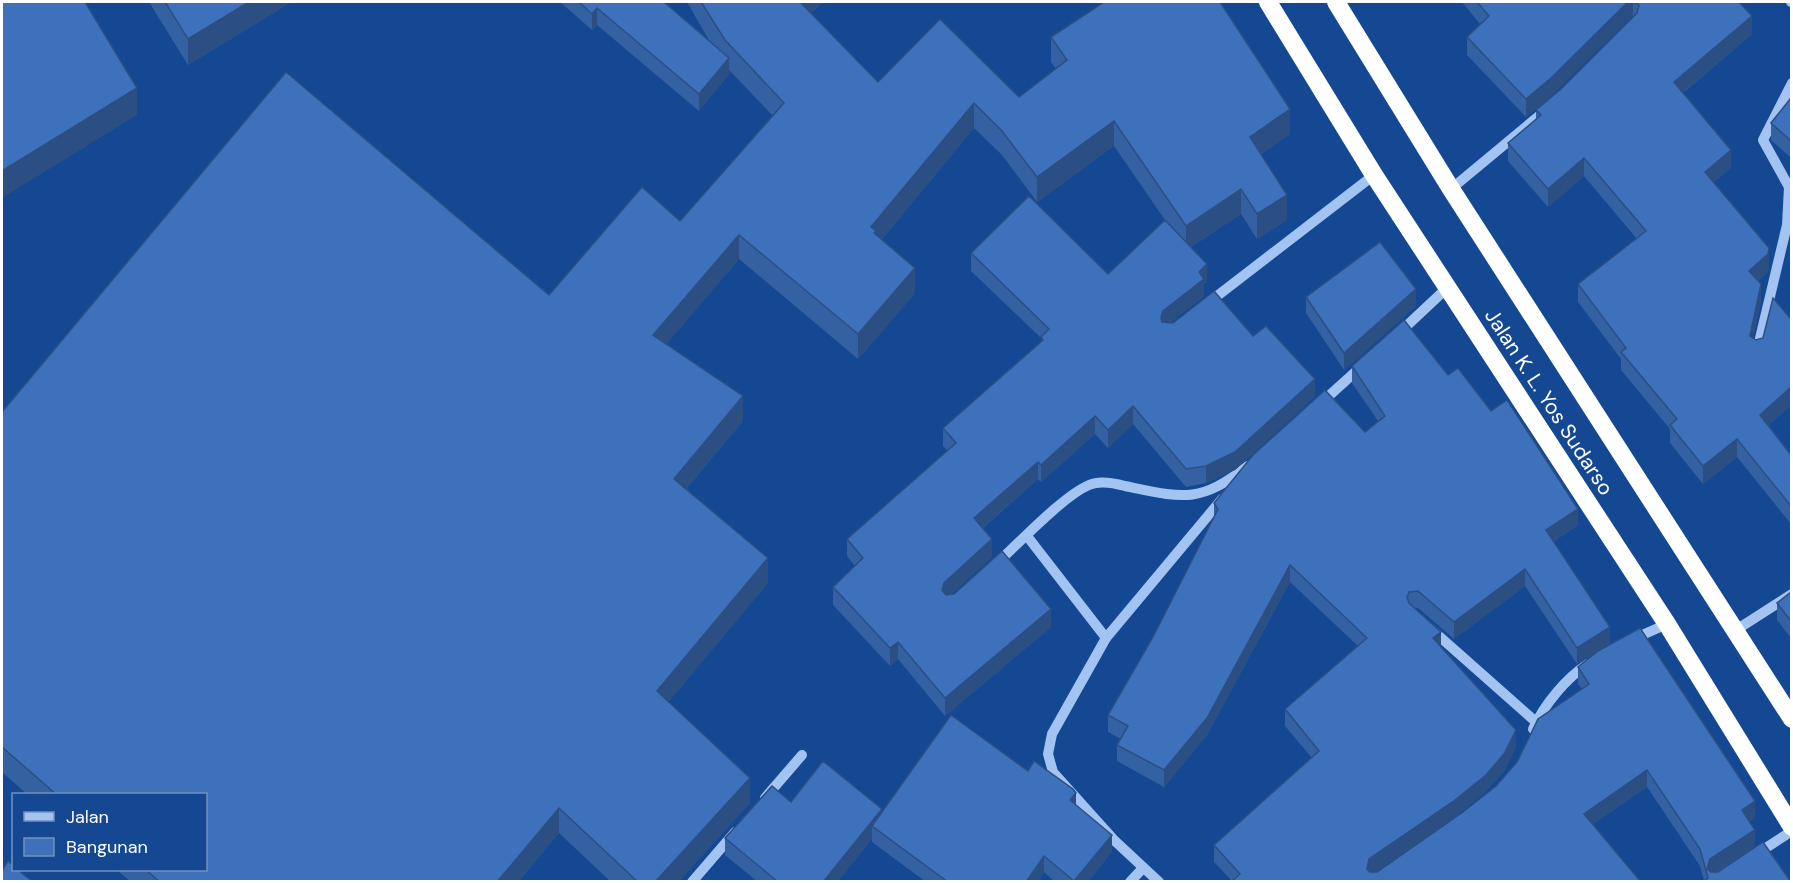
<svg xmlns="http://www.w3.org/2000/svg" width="1793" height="883" font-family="'DM Sans',sans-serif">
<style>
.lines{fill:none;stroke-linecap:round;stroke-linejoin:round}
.minor{stroke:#a3c4f2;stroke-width:10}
.highway{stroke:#fff;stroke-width:18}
.wall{fill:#3461a1}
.shaded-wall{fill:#2b4f83}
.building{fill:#3d71bb;stroke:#2b4f83;stroke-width:1.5}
.labels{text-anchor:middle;stroke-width:4.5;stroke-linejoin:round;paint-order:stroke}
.street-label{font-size:21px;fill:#fff;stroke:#144893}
</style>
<rect width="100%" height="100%" fill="#144893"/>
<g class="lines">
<!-- minor -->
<g class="minor">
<polyline points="1791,2 1792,2"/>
<polyline points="1451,189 1546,110"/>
<polyline points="1208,303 1374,175"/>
<polyline points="1399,333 1447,288"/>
<polyline points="1757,351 1787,225 1789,187 1763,140 1792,83"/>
<polyline points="1321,403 1363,365"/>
<polyline points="1027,536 1106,638"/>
<path d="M995 565C1018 544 1063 496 1089 485 1100 480 1114 483 1125 486 1183 498 1199 504 1248 466"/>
<polyline points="1431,629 1536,722"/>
<polyline points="1736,630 1792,594"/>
<polyline points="1631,640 1667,624"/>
<path d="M1533 729C1544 705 1566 678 1588 664"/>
<polyline points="765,798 802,755"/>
<polyline points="1755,855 1792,831"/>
<polyline points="692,882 735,832"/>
<polyline points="1130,882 1143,868"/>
<polyline points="1159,882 1115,841 1053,772 1048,754 1052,734 1106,638 1222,499"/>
</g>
<!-- highway -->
<g class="highway">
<polyline points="1268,2 1374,175 1667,624 1792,827"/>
<polyline points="1336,2 1451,189 1792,719"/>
</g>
</g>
<!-- wall -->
<g class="wall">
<polygon points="149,2 291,2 188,65"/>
<polygon points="560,2 664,2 710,42 687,2 822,2 811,13 878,82 1019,97 1056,69 1051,62 1051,37 1290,134 1261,154 1287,220 1257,239 1241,214 1191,247 1207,282 1204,284 1204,296 1171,322 1253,336 1315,396 1235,470 1206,483 1186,487 1133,424 1108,448 1095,434 1041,482 1038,479 983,528 992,557 950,595 1051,627 945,716 898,659 890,666 833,605 833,587 855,566 847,556 847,539 948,451 943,446 943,428 1041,342 1041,338 971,271 971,253 1108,274 1165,220 1114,146 1037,202 1002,155 974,128 882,239 915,293 858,359 739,259 666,344 743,421 686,489 768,583 668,702 750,803 678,882 611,882 559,833 518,882 131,882 117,870 206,870 206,795 28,795 2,772 2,412 549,295 680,221 773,116 729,70 729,74 699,111 597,25 592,30"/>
<polygon points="1462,2 1739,2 1752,34 1683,93 1731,168 1714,182 1769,267 1768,272 1758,281 1761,302 1753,338 1791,405 1769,425 1791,455 1791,524 1737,457 1703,484 1670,443 1670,429 1621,370 1621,359 1578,302 1578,284 1637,239 1584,176 1548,207 1508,161 1508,143 1536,120 1536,110 1561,89 1631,19 1627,21 1551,96 1526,117 1467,55 1467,37 1480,24"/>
<polygon points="1791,98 1791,158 1771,140 1771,123"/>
<polygon points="1306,297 1416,306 1344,370 1306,313"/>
<polygon points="1352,366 1448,375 1578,525 1553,542 1610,643 1577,664 1525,586 1454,639 1418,608 1415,608 1441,647 1516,747 1504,771 1486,791 1455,817 1375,872 1377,872 1463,812 1496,786 1582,689 1578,684 1578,667 1755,818 1749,822 1755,846 1704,881 1700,866 1647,787 1593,824 1641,882 1232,881 1214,862 1214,845 1312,758 1285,726 1285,709 1358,646 1290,582 1207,735 1164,787 1117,761 1117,745 1121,739 1108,732 1108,715 1153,637 1214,518 1214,503 1365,432 1378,421 1352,383"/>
<polygon points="1791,592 1791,638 1777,620 1777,603"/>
<polygon points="791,802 882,811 1076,805 1112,851 1088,882 1055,882 1044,872 1037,882 926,882 872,842 872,839 837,882 758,882 725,855 725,838"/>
</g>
<!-- shaded-wall -->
<g class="shaded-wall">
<polygon points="249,2 291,2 188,65 188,39"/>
<polygon points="799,2 822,2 799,25"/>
<polygon points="1630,2 1633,2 1633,19 1627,21 1551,96 1526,117 1526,99 1627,3"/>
<polygon points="597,8 597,25 592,30 592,14"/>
<polygon points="1752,16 1752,34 1674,100 1674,82"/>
<polygon points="729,58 729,74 699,111 699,94"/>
<polygon points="137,88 137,115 2,198 2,171"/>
<polygon points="974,103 974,128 876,246 871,227"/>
<polygon points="1290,109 1290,134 1250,161 1250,137"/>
<polygon points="1114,121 1114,146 1037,202 1037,177"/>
<polygon points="1731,150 1731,168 1705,190 1705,172"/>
<polygon points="1584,158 1584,176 1548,207 1548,189"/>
<polygon points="1241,189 1241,214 1186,250 1186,226"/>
<polygon points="1287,195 1287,220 1257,239 1257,214"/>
<polygon points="739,235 739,259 653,360 653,335"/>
<polygon points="1769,248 1769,267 1768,272 1749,289 1749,271"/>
<polygon points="1207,264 1207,282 1204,284 1204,296 1163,328 1161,317 1163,311"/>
<polygon points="915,268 915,293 858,359 858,334"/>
<polygon points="1761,284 1761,302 1750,354 1750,336"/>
<polygon points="1416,289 1416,306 1344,370 1344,353"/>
<polygon points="1315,379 1315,396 1235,470 1206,483 1206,466"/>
<polygon points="1791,387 1791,405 1760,433 1760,415"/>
<polygon points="743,396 743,421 674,503 674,479"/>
<polygon points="1133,406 1133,424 1108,448 1108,430"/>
<polygon points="1095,416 1095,434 1041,482 1041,465"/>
<polygon points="1737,439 1737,457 1703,484 1703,466"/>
<polygon points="1038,462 1038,479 974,535 974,518"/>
<polygon points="1578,509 1578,525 1546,547 1546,530"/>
<polygon points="992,539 992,557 944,600 942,590 944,583"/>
<polygon points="768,558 768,583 657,716 657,691"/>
<polygon points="1290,565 1290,582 1207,735 1164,787 1164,770"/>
<polygon points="1525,569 1525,586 1454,639 1454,622"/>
<polygon points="1051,609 1051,627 945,716 945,698"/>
<polygon points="1610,627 1610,643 1577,664 1577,648"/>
<polygon points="1441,632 1441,648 1433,638"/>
<polygon points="898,642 898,659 890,666 890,648"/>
<polygon points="1516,730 1516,747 1504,771 1486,791 1455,817 1369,876 1367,869 1369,859"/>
<polygon points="1647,770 1647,787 1584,830 1584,814"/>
<polygon points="750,778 750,803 678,882 655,882"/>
<polygon points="1076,793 1076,809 1070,800"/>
<polygon points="1755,801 1755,818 1742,827 1742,810"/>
<polygon points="559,808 559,833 518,882 497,882"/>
<polygon points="882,809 882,826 872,826 872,839 837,882 823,882"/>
<polygon points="1755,830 1755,846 1710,876 1707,869 1710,859"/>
<polygon points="1112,835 1112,851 1088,882 1074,882"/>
<polygon points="1044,856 1044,872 1037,882 1026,882"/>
</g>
<!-- building -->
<g class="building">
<polygon points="2,2 85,2 137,88 2,171"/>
<polygon points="165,2 249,2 188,39"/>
<polygon points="579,2 664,2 729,58 699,94 597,8 592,14"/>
<polygon points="701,2 800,2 878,82 940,19 1019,97 1067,60 1051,37 1104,2 1220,2 1290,109 1250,137 1287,195 1257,214 1241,189 1186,226 1114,121 1037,177 1002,131 974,103 871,227 876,231 874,233 915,268 858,334 739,235 653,335 743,396 674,479 768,558 657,691 750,778 655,882 638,882 559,808 497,882 160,882 146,870 206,870 206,795 57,795 2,747 2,412 286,72 549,295 642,187 680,221 784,103 725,40"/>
<polygon points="1477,2 1630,2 1627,3 1551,78 1526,99 1467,37 1489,16"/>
<polygon points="1634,2 1739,2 1752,16 1674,82 1731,150 1705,172 1769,248 1768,254 1749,271 1761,284 1750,336 1756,340 1763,338 1773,298 1791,319 1791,387 1760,415 1791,455 1791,506 1737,439 1703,466 1670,425 1677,419 1621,352 1626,348 1578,284 1646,231 1584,158 1548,189 1508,143 1541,115 1536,110 1561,89 1637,13 1639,5"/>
<polygon points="1791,98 1791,141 1771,123"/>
<polygon points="1029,196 1108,274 1165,220 1207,264 1199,272 1204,279 1163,311 1161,317 1162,322 1173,323 1214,291 1253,336 1266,326 1315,379 1235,452 1206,466 1186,469 1133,406 1108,430 1095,416 1041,465 1038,462 974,518 992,539 944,583 942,590 946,595 954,594 1002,551 1051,609 945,698 898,642 890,648 833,587 863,558 847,539 956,443 943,428 1043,340 1041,337 1049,329 971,253"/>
<polygon points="1380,242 1416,289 1344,353 1306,297"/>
<polygon points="1404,320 1448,375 1458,368 1491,411 1507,400 1578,509 1546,530 1610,627 1577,648 1525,569 1454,622 1418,591 1409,592 1407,597 1409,603 1441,632 1433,638 1516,730 1504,754 1486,775 1455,800 1369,859 1367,869 1370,872 1377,872 1463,812 1496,786 1517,762 1538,719 1589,684 1578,667 1598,651 1640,628 1755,801 1742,810 1755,830 1710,859 1707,869 1711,872 1718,872 1763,842 1791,882 1703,882 1708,878 1700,849 1647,770 1584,814 1641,882 1231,882 1240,874 1214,845 1319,751 1285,709 1367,638 1290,565 1207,718 1164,770 1117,745 1128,726 1108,715 1153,637 1218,509 1214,503 1253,455 1325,390 1365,432 1385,416 1352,366"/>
<polygon points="1791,592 1791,621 1777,603"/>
<polygon points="951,715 1028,771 1034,761 1073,789 1076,793 1070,800 1112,835 1074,881 1044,856 1026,882 948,882 872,826"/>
<polygon points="823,761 882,809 823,882 778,882 725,838 772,786 791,802"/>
<polygon points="8,861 14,866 14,870 18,870 33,882 2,882 2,870"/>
</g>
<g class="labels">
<!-- street labels -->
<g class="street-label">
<text transform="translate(1549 402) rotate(57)" y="7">Jalan K. L. Yos Sudarso</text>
</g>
</g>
<!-- border -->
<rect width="1793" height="883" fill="none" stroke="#ffffff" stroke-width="6"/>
<!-- legend -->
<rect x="12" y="793" width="195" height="78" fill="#144893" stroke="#7291be" stroke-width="1.5"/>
<rect x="24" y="812" width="30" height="9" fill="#a3c4f2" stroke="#7291be" stroke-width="1.5"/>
<text x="66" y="823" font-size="18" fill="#ffffff">Jalan</text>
<rect x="24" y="838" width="30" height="18" fill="#3d71bb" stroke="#7291be" stroke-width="1.5"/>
<text x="66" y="853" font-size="18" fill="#ffffff">Bangunan</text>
</svg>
